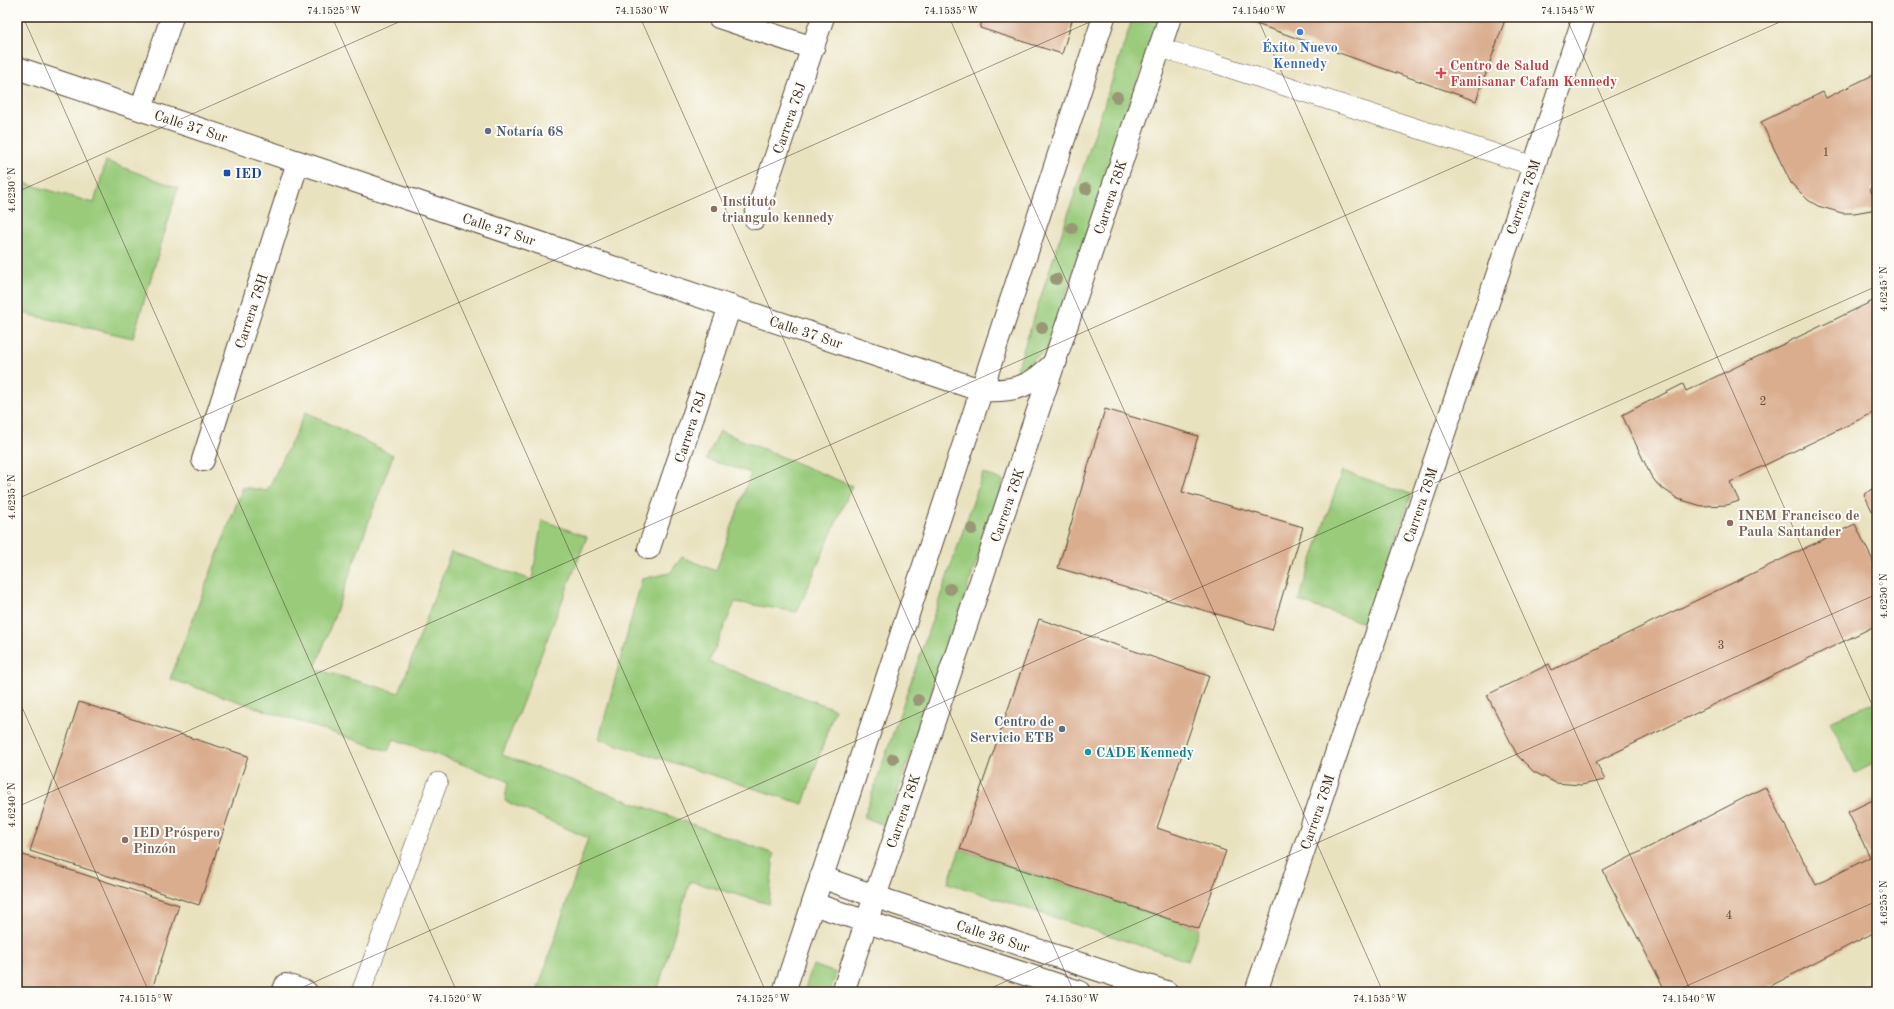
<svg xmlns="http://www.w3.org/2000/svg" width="1894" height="1009" font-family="'Old Standard TT',serif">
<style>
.green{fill:#99cb7a;stroke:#6a7a4c}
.building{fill:#daad8f}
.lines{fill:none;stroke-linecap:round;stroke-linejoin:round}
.service-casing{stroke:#554636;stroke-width:20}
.minor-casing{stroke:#554636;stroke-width:24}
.tertiary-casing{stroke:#554636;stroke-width:24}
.secondary-casing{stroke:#554636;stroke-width:24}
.service{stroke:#fff;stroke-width:19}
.minor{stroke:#fff;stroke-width:22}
.tertiary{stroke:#fff;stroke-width:22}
.secondary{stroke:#fff;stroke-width:22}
.tree{fill:#999776}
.ticks{fill:none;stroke:#3b2a1e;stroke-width:1;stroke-opacity:0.45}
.shop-dot{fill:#3f7fe0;stroke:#fdfcf7;stroke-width:1.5}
.health-dot{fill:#e0444e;stroke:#fdfcf7;stroke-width:1.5}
.service-dot{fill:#5c6f8a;stroke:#fdfcf7;stroke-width:1.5}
.transit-dot{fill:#1a4fb4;stroke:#fdfcf7;stroke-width:1.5}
.education-dot{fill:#8d6e63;stroke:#fdfcf7;stroke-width:1.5}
.culture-dot{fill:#0f9aa8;stroke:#fdfcf7;stroke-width:1.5}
.labels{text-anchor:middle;stroke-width:4;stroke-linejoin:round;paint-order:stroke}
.number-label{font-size:12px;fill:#634b3a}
.shop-label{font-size:14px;font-weight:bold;fill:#366cbe;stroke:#fdfcf7}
.health-label{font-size:14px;font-weight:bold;fill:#be3a42;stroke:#fdfcf7;text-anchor:start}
.street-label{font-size:14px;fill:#3b2a1e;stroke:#fdfcf7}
.service-label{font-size:14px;font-weight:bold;fill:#4e5e75;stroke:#fdfcf7;text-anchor:start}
.transit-label{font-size:14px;font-weight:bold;fill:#164399;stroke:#fdfcf7;text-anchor:start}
.education-label{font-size:14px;font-weight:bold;fill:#785e54;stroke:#fdfcf7;text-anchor:start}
.culture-label{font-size:14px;font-weight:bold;fill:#0d838f;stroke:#fdfcf7;text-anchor:start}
.neatline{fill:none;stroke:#3b2a1e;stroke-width:1.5}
.ticks-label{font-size:10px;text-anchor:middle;fill:#3b2a1e}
</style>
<rect width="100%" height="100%" fill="#fdfcf7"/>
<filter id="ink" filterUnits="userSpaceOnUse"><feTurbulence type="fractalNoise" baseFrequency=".025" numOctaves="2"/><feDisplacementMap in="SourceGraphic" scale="8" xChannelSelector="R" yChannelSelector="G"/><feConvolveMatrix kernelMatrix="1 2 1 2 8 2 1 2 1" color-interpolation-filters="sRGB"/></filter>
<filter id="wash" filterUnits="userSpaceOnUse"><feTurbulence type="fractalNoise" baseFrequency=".012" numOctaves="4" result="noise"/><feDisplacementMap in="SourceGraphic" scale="16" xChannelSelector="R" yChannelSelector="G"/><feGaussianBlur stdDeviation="0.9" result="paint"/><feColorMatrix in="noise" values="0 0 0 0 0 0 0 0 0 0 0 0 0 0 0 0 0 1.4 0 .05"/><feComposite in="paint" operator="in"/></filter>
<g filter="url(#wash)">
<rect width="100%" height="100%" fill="#e9e2bf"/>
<!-- green -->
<g class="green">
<polygon points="1133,17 1159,17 1047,349 1015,375"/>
<polygon points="106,161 178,188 133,338 17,312 17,181 94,203"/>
<polygon points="306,412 393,455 315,669 399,693 451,552 532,580 542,520 587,537 502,755 774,854 769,904 690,881 657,992 594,992 587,990 586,992 537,992 588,838 505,801 508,781 394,739 388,751 170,679 243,487 267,491"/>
<polygon points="720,431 852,486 797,612 735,602 709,662 835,709 803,804 599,739 642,579 670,573 682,557 716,571 751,473 706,459"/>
<polygon points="1342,471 1411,494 1367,624 1298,601"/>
<polygon points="983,473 1004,481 886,826 864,817"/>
<polygon points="1877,701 1877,762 1855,773 1830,721"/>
<polygon points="960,849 1199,929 1188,961 948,883"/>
<polygon points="813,965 836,973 830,992 804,992"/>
</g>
<g id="blocks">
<!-- building -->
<g class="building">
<polygon points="983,17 1073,17 1062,54 980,28"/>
<polygon points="1242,17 1506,17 1476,101 1242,19"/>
<polygon points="1877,73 1877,186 1870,189 1877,204 1877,209 1854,213 1842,213 1818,206 1808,200 1791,183 1761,122 1823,92 1826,98"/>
<polygon points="1877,299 1877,411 1730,482 1739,501 1727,505 1702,506 1678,499 1658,485 1651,476 1622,415 1683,384 1686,391"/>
<polygon points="1105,409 1198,436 1182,492 1303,527 1272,630 1058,568"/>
<polygon points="1877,487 1877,521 1864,494"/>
<polygon points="1855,524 1877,569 1877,625 1596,762 1605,780 1581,785 1556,783 1534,772 1517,755 1487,695 1549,664 1552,670"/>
<polygon points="1039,619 1209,676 1157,828 1226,851 1199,929 960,849"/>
<polygon points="79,702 248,756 199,905 30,851"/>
<polygon points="1765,787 1816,885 1870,857 1848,812 1877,798 1877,931 1759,992 1666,992 1603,871"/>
<polygon points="17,853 179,905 151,992 17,992"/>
</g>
</g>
</g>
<g filter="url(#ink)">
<use href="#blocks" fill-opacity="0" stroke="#554636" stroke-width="1"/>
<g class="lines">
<!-- service casing -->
<g class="service-casing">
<g id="service">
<polyline points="1160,48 1213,63 1534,166"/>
<polyline points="361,992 438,782"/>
</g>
</g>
<!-- minor casing -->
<g class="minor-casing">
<g id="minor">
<polyline points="719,17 813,48"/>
<polyline points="141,109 172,17"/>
<polyline points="755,218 823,17"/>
<polyline points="203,460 298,162"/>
<polyline points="649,548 730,306"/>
<polyline points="283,992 286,985 306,992"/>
<polyline points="1256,992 1584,17"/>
</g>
</g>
<!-- tertiary casing -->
<g class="tertiary-casing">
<g id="tertiary">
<polyline points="17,68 980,390"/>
<polyline points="821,877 894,903 1166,992"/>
<polyline points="813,904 1079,992"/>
</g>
</g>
<!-- secondary casing -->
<g class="secondary-casing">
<g id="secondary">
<path d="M980 390C1016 392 1031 387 1056 361"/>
<polyline points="784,992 1104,17"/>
<polyline points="843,992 1170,17"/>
</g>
</g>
<!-- service -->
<use href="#service" class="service"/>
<!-- minor -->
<use href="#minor" class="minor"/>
<!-- tertiary -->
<use href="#tertiary" class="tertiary"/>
<!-- secondary -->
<use href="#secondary" class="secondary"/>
</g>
<!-- trees -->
<g class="tree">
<circle cx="1117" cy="97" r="6"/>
<circle cx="1086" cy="189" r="6"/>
<circle cx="1072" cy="228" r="6"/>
<circle cx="1056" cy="279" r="6"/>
<circle cx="1042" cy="328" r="6"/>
<circle cx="972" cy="529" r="6"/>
<circle cx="950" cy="589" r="6"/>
<circle cx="918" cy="700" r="6"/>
<circle cx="893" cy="759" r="6"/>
</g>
</g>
<!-- ticks -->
<path class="ticks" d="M23 17 457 992M332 17 766 992M640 17 1074 992M949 17 1383 992M1257 17 1691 992M1566 17 1877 716M1874 17 1877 23M17 192 410 17M17 499 1101 17M17 696 149 992M17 807 1791 17M292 992 1877 286M982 992 1877 594M1673 992 1877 901"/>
<!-- markers -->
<circle class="shop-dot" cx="1300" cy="32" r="4"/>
<path class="health-dot" d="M1439 67h4v4h4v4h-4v4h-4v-4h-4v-4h4z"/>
<g class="service-dot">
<circle cx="488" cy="131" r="4"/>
<circle cx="1062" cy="729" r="4"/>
</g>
<rect class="transit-dot" x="223" y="169" width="8" height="8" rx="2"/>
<g class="education-dot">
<circle cx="714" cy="209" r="4"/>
<circle cx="1730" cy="523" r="4"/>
<circle cx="125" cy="840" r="4"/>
</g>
<circle class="culture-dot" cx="1088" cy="752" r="4"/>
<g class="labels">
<!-- number labels -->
<g class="number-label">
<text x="1826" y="156">1</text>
<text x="1763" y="405">2</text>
<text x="1721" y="649">3</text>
<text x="1729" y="919">4</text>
</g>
<!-- shop labels -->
<g class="shop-label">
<text x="1300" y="52">Éxito Nuevo<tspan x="1300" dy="16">Kennedy</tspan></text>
</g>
<!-- health labels -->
<g class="health-label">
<text x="1450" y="70">Centro de Salud<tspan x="1450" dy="16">Famisanar Cafam Kennedy</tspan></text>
</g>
<!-- street labels -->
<g class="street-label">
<text transform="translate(789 118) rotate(-71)" y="5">Carrera 78J</text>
<text transform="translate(191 126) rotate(18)" y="5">Calle 37 Sur</text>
<text transform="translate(1110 197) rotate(-72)" y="5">Carrera 78K</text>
<text transform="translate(1523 197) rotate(-71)" y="5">Carrera 78M</text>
<text transform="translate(499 229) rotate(18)" y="5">Calle 37 Sur</text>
<text transform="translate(251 311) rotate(-72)" y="5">Carrera 78H</text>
<text transform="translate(806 332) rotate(18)" y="5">Calle 37 Sur</text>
<text transform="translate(690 427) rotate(-72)" y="5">Carrera 78J</text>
<text transform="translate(1007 505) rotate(-71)" y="5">Carrera 78K</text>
<text transform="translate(1420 505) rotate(-71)" y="5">Carrera 78M</text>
<text transform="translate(903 811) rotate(-71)" y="5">Carrera 78K</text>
<text transform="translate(1317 812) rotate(-71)" y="5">Carrera 78M</text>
<text transform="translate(993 936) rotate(18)" y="5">Calle 36 Sur</text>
</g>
<!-- service labels -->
<g class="service-label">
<text x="496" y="136">Notaría 68</text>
<text x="1054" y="726" text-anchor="end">Centro de<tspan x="1054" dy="16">Servicio ETB</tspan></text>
</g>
<!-- transit labels -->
<g class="transit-label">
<text x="235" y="178">IED</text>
</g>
<!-- education labels -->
<g class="education-label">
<text x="722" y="206">Instituto<tspan x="722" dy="16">triangulo kennedy</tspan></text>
<text x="1738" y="520">INEM Francisco de<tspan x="1738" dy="16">Paula Santander</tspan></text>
<text x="133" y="837">IED Próspero<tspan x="133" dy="16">Pinzón</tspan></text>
</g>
<!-- culture labels -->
<g class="culture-label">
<text x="1096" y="757">CADE Kennedy</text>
</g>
</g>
<!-- margin -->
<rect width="1894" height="1009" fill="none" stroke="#fdfcf7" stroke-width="44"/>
<rect x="22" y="22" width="1850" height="965" class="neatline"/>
<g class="ticks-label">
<text x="334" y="14">74.1525°W</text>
<text x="642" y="14">74.1530°W</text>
<text x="951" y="14">74.1535°W</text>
<text x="1259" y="14">74.1540°W</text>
<text x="1568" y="14">74.1545°W</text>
<text transform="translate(11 190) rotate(-90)" y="4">4.6230°N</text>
<text transform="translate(1883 289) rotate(-90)" y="4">4.6245°N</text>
<text transform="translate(11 497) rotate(-90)" y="4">4.6235°N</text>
<text transform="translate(1883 596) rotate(-90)" y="4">4.6250°N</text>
<text transform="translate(11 805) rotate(-90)" y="4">4.6240°N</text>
<text transform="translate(1883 903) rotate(-90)" y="4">4.6255°N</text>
<text x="146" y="1002">74.1515°W</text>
<text x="455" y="1002">74.1520°W</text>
<text x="763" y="1002">74.1525°W</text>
<text x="1072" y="1002">74.1530°W</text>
<text x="1380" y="1002">74.1535°W</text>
<text x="1689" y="1002">74.1540°W</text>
</g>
</svg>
